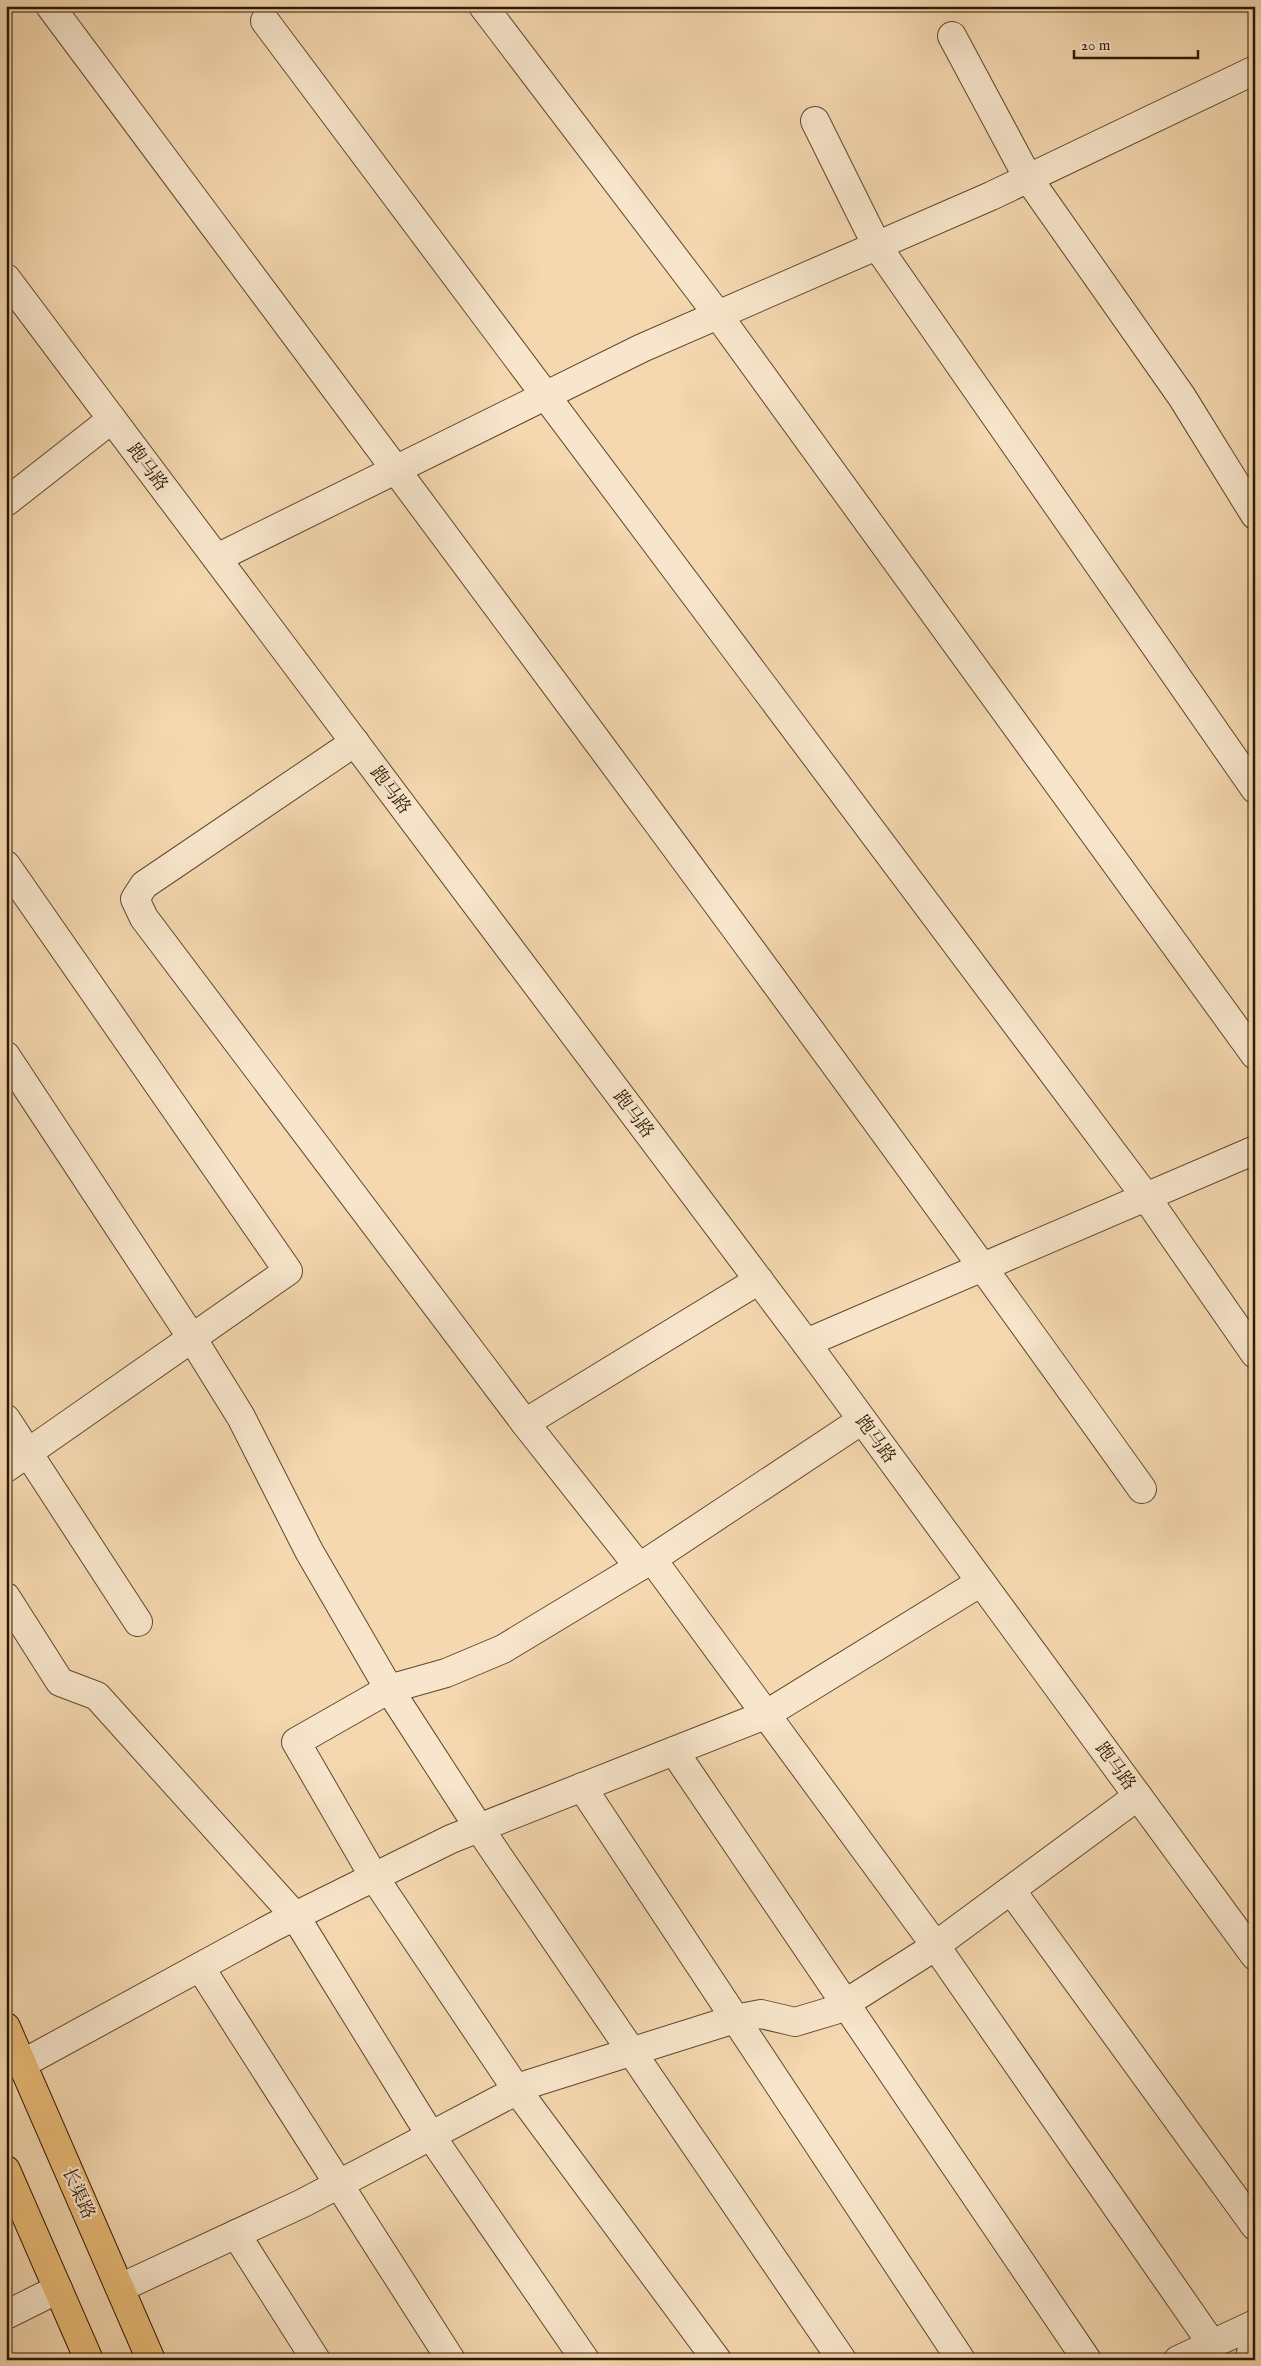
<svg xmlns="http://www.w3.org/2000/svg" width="1261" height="2366" font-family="'IM FELL English','Noto Serif SC',serif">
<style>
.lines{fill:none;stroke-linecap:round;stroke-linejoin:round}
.minor-casing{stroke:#5f482c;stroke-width:30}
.major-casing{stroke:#2d1800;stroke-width:30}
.minor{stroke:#f8e6cc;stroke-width:28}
.major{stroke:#eabc78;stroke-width:28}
.labels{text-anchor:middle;stroke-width:4.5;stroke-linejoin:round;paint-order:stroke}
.street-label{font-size:18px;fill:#2d1800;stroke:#f8e6cc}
</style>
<rect width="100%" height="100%" fill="#f5d8b0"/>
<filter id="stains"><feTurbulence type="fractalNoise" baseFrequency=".004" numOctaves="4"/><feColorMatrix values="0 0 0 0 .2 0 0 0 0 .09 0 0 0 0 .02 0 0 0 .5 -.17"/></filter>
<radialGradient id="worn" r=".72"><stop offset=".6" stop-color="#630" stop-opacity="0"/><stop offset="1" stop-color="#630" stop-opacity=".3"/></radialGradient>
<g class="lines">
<!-- minor casing -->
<g class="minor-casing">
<g id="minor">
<path d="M50 6C417 498 785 989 1142 1489"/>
<polyline points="483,6 718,315 1255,1055"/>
<polyline points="265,21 1146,1197 1255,1354"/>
<polyline points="952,36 1028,178 1182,397 1255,515"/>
<polyline points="815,121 877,246 1255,789"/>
<polyline points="6,278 806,1343 1255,1956"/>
<polyline points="6,502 112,419"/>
<polyline points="217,558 642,348 991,196 1255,70"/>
<polyline points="355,742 144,885 135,899 144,918 525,1423 639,1567"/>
<polyline points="6,865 288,1271 6,1468"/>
<polyline points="6,1056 192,1338 241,1417 309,1551 389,1689 446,1673 503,1649 652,1559 862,1420"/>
<polyline points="806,1343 1255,1150"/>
<polyline points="6,1419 138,1622"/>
<polyline points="525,1423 759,1280"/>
<polyline points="652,1559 935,1945 1212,2344"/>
<polyline points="6,1597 60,1682 97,1696 295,1916 431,2136 585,2360"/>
<polyline points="674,1751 1087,2360"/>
<polyline points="582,1787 961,2360"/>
<polyline points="1011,1890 1255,2226"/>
<polyline points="200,1967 451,2360"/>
<polyline points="22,2064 273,1927 451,1839 765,1715 981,1582"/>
<polyline points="236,2234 316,2360"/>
<polyline points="120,2288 303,2203 529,2084 735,2019 761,2014 795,2022 835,2010 928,1951 1138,1796"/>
<polyline points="6,2315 58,2289"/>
<polyline points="717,2360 517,2090 374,1877 296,1742 389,1689 479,1828 842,2360"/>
<polyline points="1178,2360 1255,2324"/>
<polyline points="1250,2360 1255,2326"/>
</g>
</g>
<!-- major casing -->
<g class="major-casing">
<g id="major">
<polyline points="6,2027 151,2360"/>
<polyline points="6,2170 89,2360"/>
</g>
</g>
<!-- minor -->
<use href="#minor" class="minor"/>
<!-- major -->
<use href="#major" class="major"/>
</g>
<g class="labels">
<!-- street labels -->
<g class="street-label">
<text transform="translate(148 467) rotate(53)" y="6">跑马路</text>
<text transform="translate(391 790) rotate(53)" y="6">跑马路</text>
<text transform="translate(634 1114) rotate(53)" y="6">跑马路</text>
<text transform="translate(876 1439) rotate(54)" y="6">跑马路</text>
<text transform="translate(1116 1766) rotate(54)" y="6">跑马路</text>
<text transform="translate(79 2193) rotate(66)" y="6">长渠路</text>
</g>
</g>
<!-- margin -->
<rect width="1261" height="2366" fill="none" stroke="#f5d8b0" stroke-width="25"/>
<rect x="8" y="8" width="1246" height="2351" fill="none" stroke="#2d1800" stroke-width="2.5"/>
<rect x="12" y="12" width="1236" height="2341" fill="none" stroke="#2d1800"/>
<!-- scale -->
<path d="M1074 50v8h124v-8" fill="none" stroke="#2d1800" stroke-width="2.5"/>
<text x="1081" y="50" font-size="15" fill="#2d1800" stroke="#f8e6cc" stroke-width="4" paint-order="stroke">20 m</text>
<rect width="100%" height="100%" filter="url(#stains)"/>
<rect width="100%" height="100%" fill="url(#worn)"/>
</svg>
